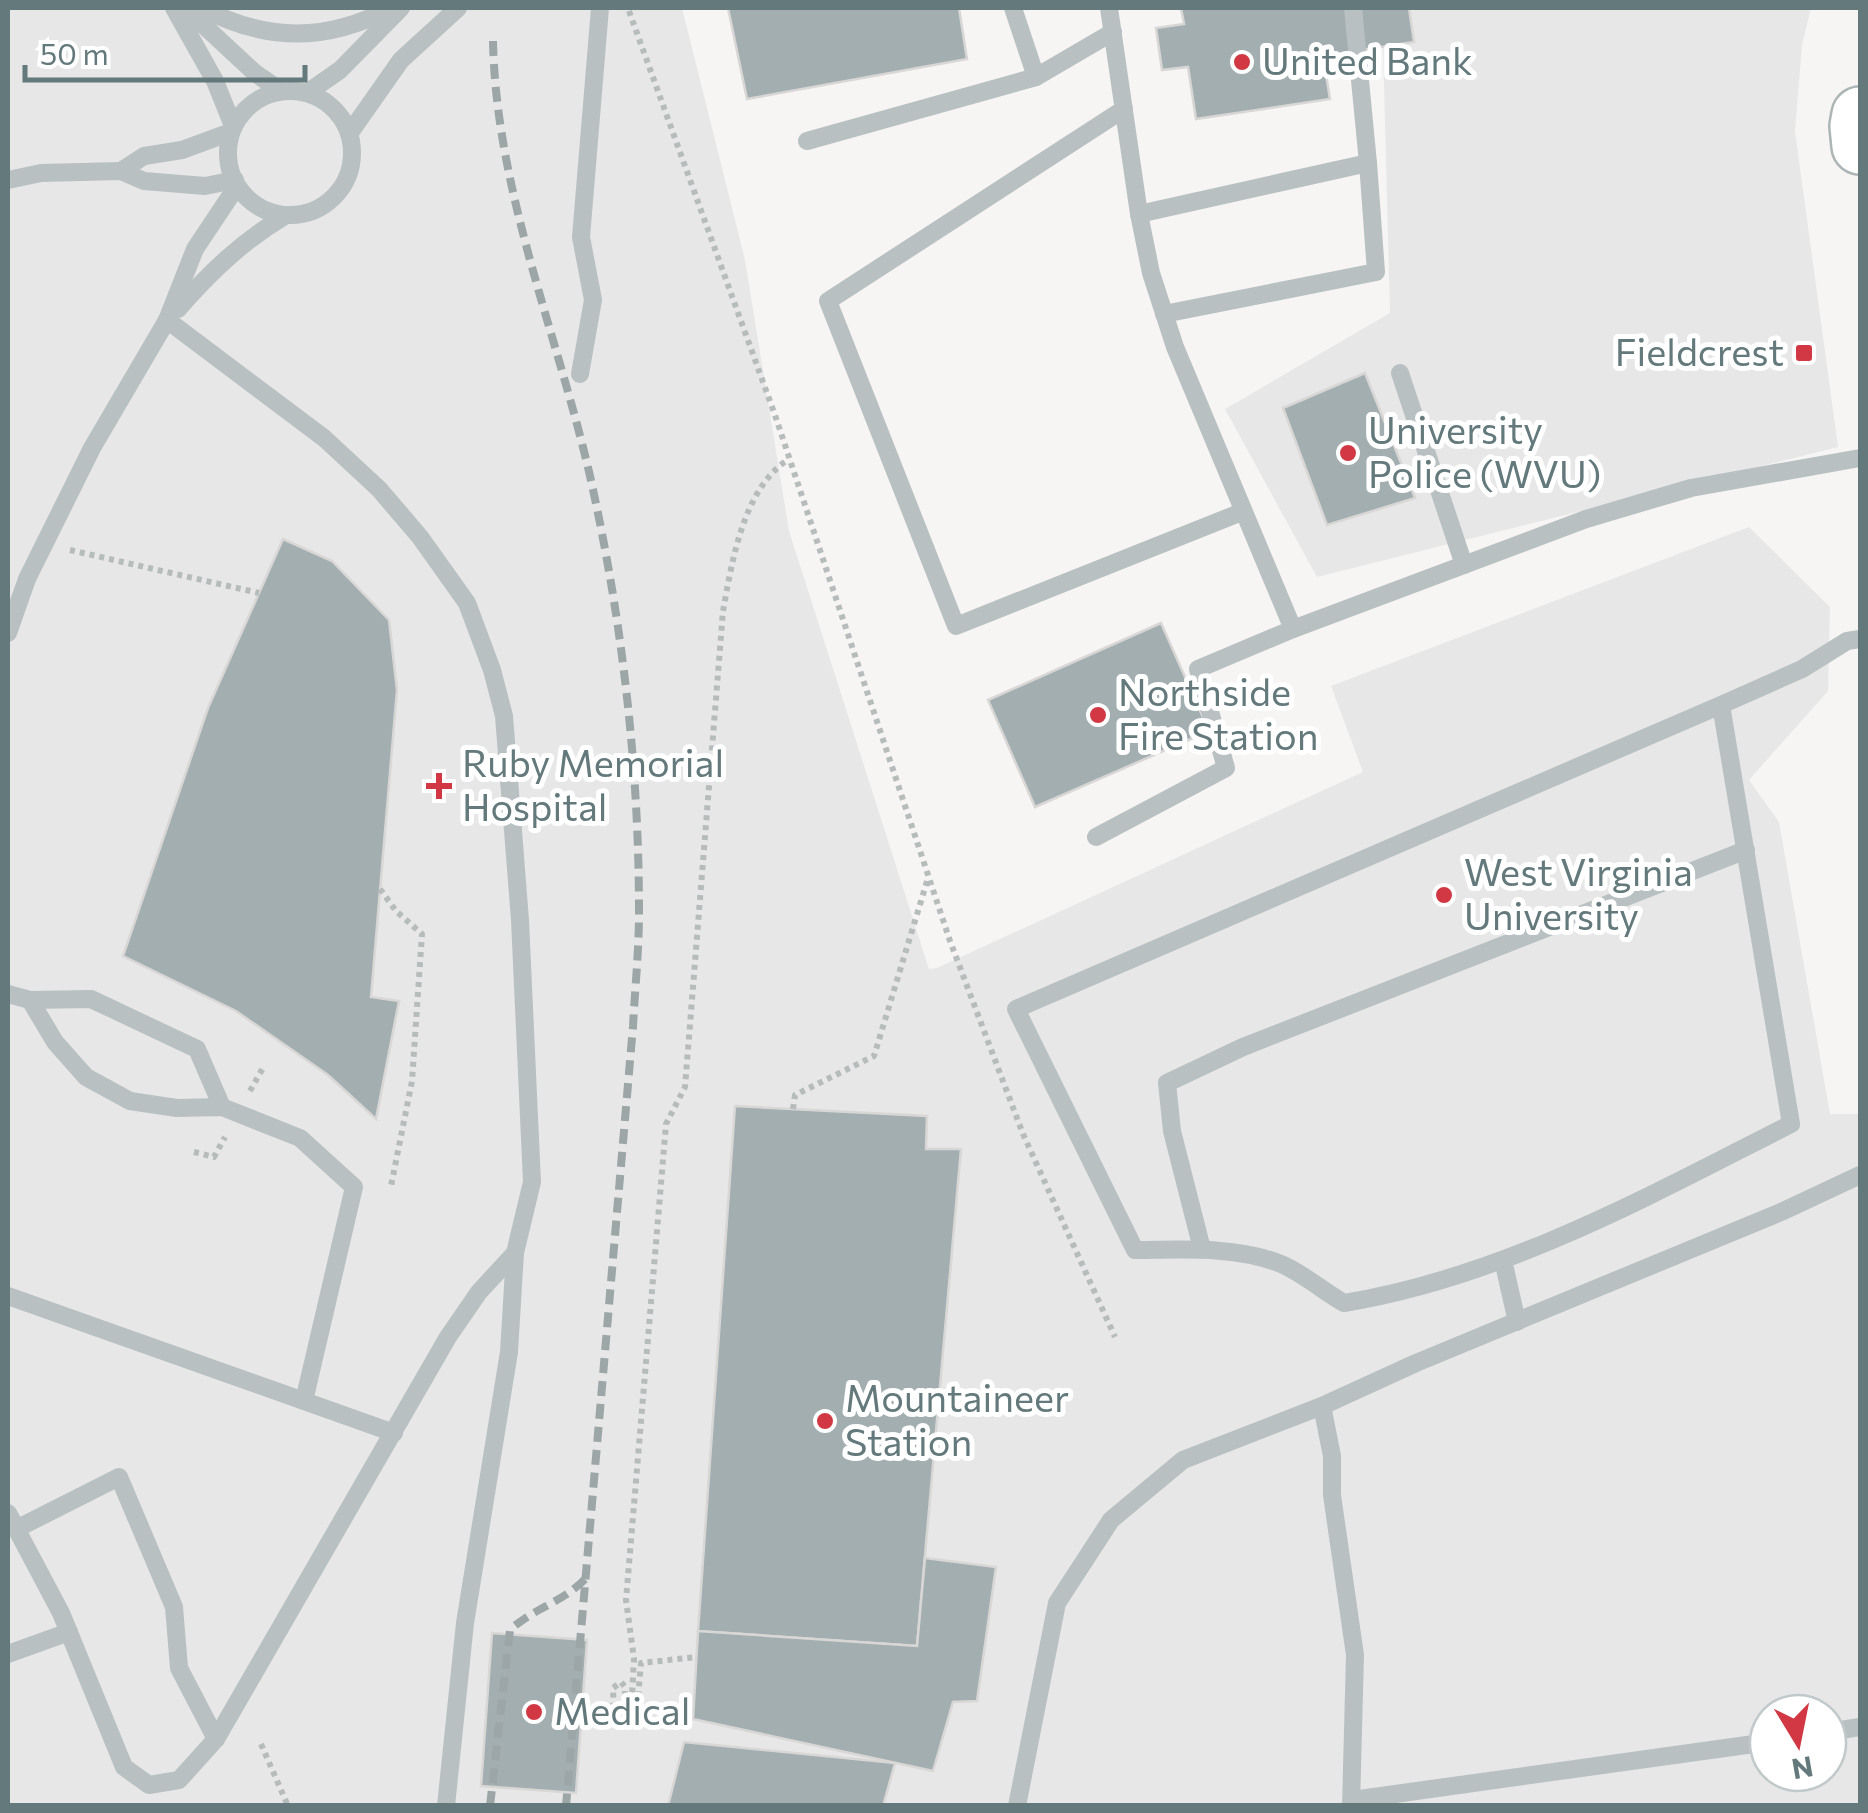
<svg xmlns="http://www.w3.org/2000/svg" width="1868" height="1813" font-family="Commissioner,sans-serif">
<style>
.built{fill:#e7e7e7;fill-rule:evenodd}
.building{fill:#a3aeb0;stroke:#d8d7d6;stroke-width:2.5}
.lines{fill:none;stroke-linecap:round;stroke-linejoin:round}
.major-casing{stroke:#adb5b6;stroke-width:60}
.path{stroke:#b6bbbc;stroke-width:6;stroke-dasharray:5 5;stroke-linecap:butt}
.minor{stroke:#b9c0c1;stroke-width:18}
.major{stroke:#fff;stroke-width:55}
.rail{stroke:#9ca6a7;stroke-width:8;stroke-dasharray:15 8;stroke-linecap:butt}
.path-bridge{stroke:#b6bbbc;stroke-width:6;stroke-dasharray:5 5;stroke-linecap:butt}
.poi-dot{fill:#d13843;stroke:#fff;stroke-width:4}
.labels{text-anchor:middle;stroke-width:10;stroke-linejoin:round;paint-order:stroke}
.poi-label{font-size:38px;fill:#64797b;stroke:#fff;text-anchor:start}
</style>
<rect width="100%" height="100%" fill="#f6f5f3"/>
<!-- built -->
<g class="built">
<path d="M8 8H682L745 260 789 531 929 969 937 968 1363 772 1331 686 1749 527 1830 607 1828 691 1749 780 1779 822 1830 1114H1860V1805L8 1806ZM1768 1713H1828V1773H1768Z"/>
<polygon points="1382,8 1811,8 1802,45 1795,131 1838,447 1317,577 1225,409 1390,313"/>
</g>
<!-- building -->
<g class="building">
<polygon points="728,8 959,8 967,59 747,99"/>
<polygon points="1181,8 1409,8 1414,42 1323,56 1330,99 1196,119 1188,67 1162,70 1156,28 1184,24"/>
<polygon points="1365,373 1415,498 1327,525 1283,408"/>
<polygon points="283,539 332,561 389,620 397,690 371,997 399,1001 376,1119 328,1075 236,1011 123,956 208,708"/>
<polygon points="1161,623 1209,731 1035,807 988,700"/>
<polygon points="735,1106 927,1116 926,1149 961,1149 917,1646 698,1631"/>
<polygon points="925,1558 996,1567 977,1701 953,1702 933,1771 693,1719 698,1631 917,1646"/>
<polygon points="492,1633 587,1640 576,1793 481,1786"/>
<polygon points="684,1742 895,1763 883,1806 668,1806"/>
</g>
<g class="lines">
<!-- major casing -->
<g class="major-casing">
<polyline id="major" points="1860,115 1858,126 1860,146"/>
</g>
<!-- path -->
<g class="path">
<polyline points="629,11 776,418 950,941 1023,1134 1115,1337"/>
<polyline points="70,550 259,593"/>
<polyline points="380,889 396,911 422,934 412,1081 391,1186"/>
<polyline points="250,1091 264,1066"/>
<polyline points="793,1109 795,1095 874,1056 928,878"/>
<polyline points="194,1152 214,1157 225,1137"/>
<path d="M625 1696V1687L621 1682 613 1688 614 1714H631L634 1659 626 1600 666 1124 685 1087 723 611C732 562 743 488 789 459"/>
<polyline points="581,1716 636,1721 641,1663 696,1657"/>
<polyline points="261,1744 288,1806"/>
</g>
<!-- minor -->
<g class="minor">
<polyline points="174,8 215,81 233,126"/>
<polyline points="185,8 255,73 281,91"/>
<path d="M202 8C267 42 327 42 391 8"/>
<polyline points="1013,8 1036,77 1113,32"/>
<polyline points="1109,8 1139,214 1151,273 1175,347 1293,629"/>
<circle cx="290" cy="153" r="62"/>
<polyline points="307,93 340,70 401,8"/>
<polyline points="1124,109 828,301 956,626 1242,512"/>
<polyline points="349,134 401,60 458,8"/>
<polyline points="807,141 1036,77"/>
<polyline points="121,171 144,156 182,150 231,132"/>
<polyline points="8,180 41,173 121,171 144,181 205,186 235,180"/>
<polyline points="1139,214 1368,163 1353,8"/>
<path d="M178 309C211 271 243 241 286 215"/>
<polyline points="1164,314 1376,272 1368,163"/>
<polyline points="167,320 324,438 379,489 420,537 467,603 492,670 504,716 520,920 532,1182 515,1253 509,1352 465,1623 446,1806"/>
<polyline points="1400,373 1464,565"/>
<polyline points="580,374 593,300 581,237 600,8"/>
<polyline points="8,633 27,579 92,448 167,320 195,249 237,186"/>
<path d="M1721 705 1791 1124C1649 1196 1503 1277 1344 1303 1323 1291 1297 1269 1276 1262 1231 1246 1182 1250 1135 1250L1016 1009 1721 705 1802 669 1847 641 1860 639"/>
<polyline points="1096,837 1226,768 1198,669 1293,629 1586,519 1691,488 1860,458"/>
<polyline points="8,994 30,1000 91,999 197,1049 222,1107"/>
<polyline points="30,1000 55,1042 86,1077 130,1101 177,1108 222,1107 300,1138 354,1187 304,1401"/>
<polyline points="1202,1249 1172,1131 1167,1083 1243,1047 1746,850"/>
<polyline points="1503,1260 1517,1322"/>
<polyline points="8,1296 394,1433"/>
<polyline points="1322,1406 1332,1456 1332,1495 1355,1655 1351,1806"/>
<polyline points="8,1513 61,1613 124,1767 149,1785 179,1780 216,1739 448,1337 479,1292 515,1253"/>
<polyline points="18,1528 119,1477 174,1607 179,1668 216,1739"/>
<polyline points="8,1654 69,1632"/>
<polyline points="1828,1732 1860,1727"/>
<polyline points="1352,1800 1768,1742"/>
<polyline points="1017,1806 1057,1603 1111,1520 1183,1460 1322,1406 1416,1363 1781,1212 1860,1175"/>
</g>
<!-- major -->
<use href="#major" class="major"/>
<!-- rail -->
<g class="rail">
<path d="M493 41C496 190 557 333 590 476 622 619 639 766 639 912 639 950 635 988 633 1026L566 1806"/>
<path d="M490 1806 510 1630C535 1607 563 1603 587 1577"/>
</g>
<!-- path-bridge -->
<polyline class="path-bridge" points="624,1720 625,1696"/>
</g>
<!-- markers -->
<g class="poi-dot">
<circle cx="1242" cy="62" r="10"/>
<rect x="1794" y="343" width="20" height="20" rx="5"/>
<circle cx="1348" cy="453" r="10"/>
<circle cx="1098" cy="715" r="10"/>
<path d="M434 771h10v10h10v10h-10v10h-10v-10h-10v-10h10z"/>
<circle cx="1444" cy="895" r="10"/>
<circle cx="825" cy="1421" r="10"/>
<circle cx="534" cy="1712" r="10"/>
</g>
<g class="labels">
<!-- poi labels -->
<g class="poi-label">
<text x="1262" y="75">United Bank</text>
<text x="1784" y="366" text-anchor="end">Fieldcrest</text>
<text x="1368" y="444">University<tspan x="1368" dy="44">Police (WVU)</tspan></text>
<text x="1118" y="706">Northside<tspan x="1118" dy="44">Fire Station</tspan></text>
<text x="462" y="777">Ruby Memorial<tspan x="462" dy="44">Hospital</tspan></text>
<text x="1464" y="886">West Virginia<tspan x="1464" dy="44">University</tspan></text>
<text x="845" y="1412">Mountaineer<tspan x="845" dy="44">Station</tspan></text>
<text x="554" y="1725">Medical</text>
</g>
</g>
<!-- border -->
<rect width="1868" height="1813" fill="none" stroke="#64797b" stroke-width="20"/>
<!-- north arrow -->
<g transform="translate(1798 1743) rotate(170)"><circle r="48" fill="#ffffff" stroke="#c1c9ca" stroke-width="2.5"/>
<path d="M0-8L18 38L0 25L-18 38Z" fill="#d13843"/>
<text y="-15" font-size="28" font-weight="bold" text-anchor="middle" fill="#64797b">N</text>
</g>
<!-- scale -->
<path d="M25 65v15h280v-15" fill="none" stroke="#64797b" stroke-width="5"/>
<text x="40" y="65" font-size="30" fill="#64797b" stroke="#ffffff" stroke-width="8" paint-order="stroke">50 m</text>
</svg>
